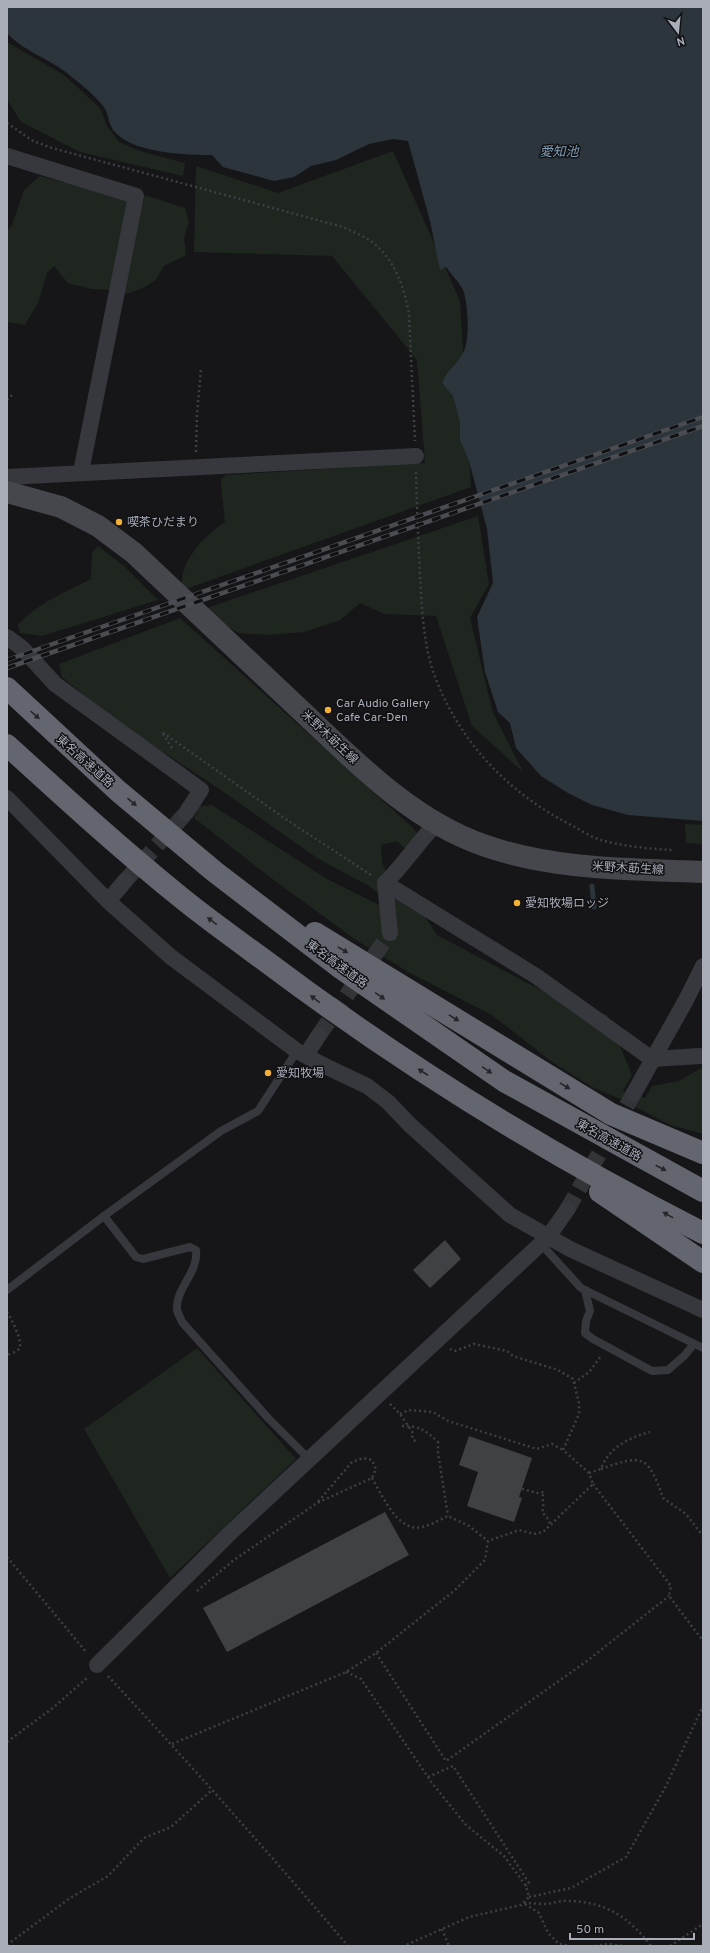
<svg xmlns="http://www.w3.org/2000/svg" width="710" height="1953" font-family="Overpass,'Noto Sans JP',sans-serif">
<style>
.green{fill:#1e261f}
.water{fill:#2c353c}
.lines{fill:none;stroke-linecap:round;stroke-linejoin:round}
.stream{stroke:#2c353c;stroke-width:5}
.building{fill:#404145}
.minor-tunnel{stroke:#333438;stroke-width:16;stroke-dasharray:16 8;stroke-linecap:butt}
.path{stroke:#3d3f44;stroke-width:2.5;stroke-dasharray:2 3;stroke-linecap:butt}
.service{stroke:#37383d;stroke-width:8}
.minor{stroke:#37383d;stroke-width:16}
.secondary{stroke:#45474d;stroke-width:22}
.motorway{stroke:#63666e;stroke-width:22}
.rail-casing{stroke:#4a4c52;stroke-width:4.5}
.rail{stroke:#111113;stroke-width:3;stroke-dasharray:9;stroke-linecap:butt}
.oneway{fill:#26262a}
.poi-dot{fill:#f2b134;stroke:#111113;stroke-width:1.5}
.labels{text-anchor:middle;stroke-width:3;stroke-linejoin:round;paint-order:stroke}
.poi-label{font-size:12px;fill:#a8adb8;stroke:#111113;text-anchor:start}
.street-label{font-size:12px;fill:#a8adb8;stroke:#111113}
.water-label{font-size:13px;font-style:italic;fill:#7f9bb3;stroke:#111113}
</style>
<rect width="100%" height="100%" fill="#161618"/>
<!-- green -->
<g class="green">
<polygon points="7,42 64,75 100,108 107,126 119,142 140,151 185,163 183,176 80,152 21,122 7,99"/>
<path d="M393 151 460 301 471 487 183 590C176 564 205 535 225 522 224 507 221 493 221 479L226 475 425 463 417 360 332 256 194 252 196 166 278 193Z"/>
<polygon points="40,176 62,182 73,182 123,197 131,208 114,290 91,289 68,283 54,266 47,273 38,303 25,325 7,322 7,231 12,225 24,190"/>
<polygon points="145,195 185,208 189,222 184,238 186,255 164,266 156,280 143,288 120,296"/>
<polygon points="478,516 489,584 470,618 493,713 523,772 472,726 436,616 384,614 360,603 340,620 304,632 269,635 238,633 201,610"/>
<path d="M98 546 124 566 158 600 42 636 20 633 18 625C38 603 65 592 91 579L92 553Z"/>
<polygon points="180,618 413,828 427,847 416,860 397,841 381,845 382,863 400,899 423,914 437,935 537,988 607,1015 632,1075 623,1091 645,1098 652,1086 679,1081 703,1067 703,1134 670,1125 618,1098 592,1087 552,1062 492,1015 410,973 356,940 275,881 194,818 199,806 212,805 327,879 397,914 391,904 369,886 317,858 215,786 120,724 62,677 59,664"/>
<polygon points="685,824 703,825 703,844 686,843"/>
<polygon points="197,1348 296,1459 170,1578 84,1429"/>
</g>
<!-- water -->
<path class="water" d="M7 7H703V821L628 815 592 805 568 793 541 776 516 748 510 723 498 712 485 672 477 617 493 583 487 529 469 461 460 440V422L453 396 442 383C447 370 458 364 464 351 470 338 468 302 463 290 459 282 451 274 446 267L440 270 430 221 408 141 393 139 369 144 336 160 311 166 294 177 274 181 223 167 212 155C187 155 137 153 118 135 107 126 110 114 103 106 94 94 79 83 67 73 48 58 23 51 7 33Z"/>
<g class="lines">
<!-- stream -->
<polyline class="stream" points="592,886 594,907"/>
</g>
<!-- building -->
<g class="building">
<polygon points="445,1240 461,1259 430,1288 413,1270"/>
<polygon points="469,1436 532,1458 519,1497 522,1498 514,1522 467,1506 478,1472 459,1465"/>
<polygon points="385,1512 409,1555 227,1652 203,1608"/>
</g>
<g class="lines">
<!-- minor-tunnel -->
<g class="minor-tunnel">
<polyline points="125,881 186,813"/>
<polyline points="319,1035 390,933"/>
<polyline points="567,1210 634,1093"/>
</g>
<!-- path -->
<g class="path">
<path d="M7 123 33 141 52 148 343 227C355 233 369 238 378 247 397 265 405 291 409 315L415 441"/>
<polyline points="7,400 12,395"/>
<polyline points="196,452 197,414 201,369"/>
<path d="M416 472C417 506 418 540 420 575 422 607 423 643 434 674 459 742 509 794 573 826 581 830 589 836 598 839 620 846 649 849 673 850"/>
<polyline points="172,748 162,732 287,820 371,875"/>
<path d="M7 1312C11 1318 24 1343 19 1349 16 1352 10 1354 7 1355"/>
<polyline points="574,1383 589,1372 601,1356"/>
<polyline points="390,1404 400,1414 413,1433 412,1438 417,1443"/>
<polyline points="400,1414 409,1410 433,1412 448,1421 537,1449 552,1444 563,1450"/>
<path d="M402 1426C420 1426 425 1430 438 1442V1453L448 1516"/>
<path d="M601 1469C643 1454 648 1455 663 1498L686 1514 703 1536"/>
<path d="M589 1473 601 1469C608 1448 630 1437 650 1432"/>
<path d="M372 1478C382 1495 398 1533 422 1527 431 1525 440 1520 448 1516L469 1526 488 1541"/>
<polyline points="593,1484 671,1586 669,1596 703,1641"/>
<path d="M522 1489 537 1493 544 1492C541 1498 545 1505 542 1512L549 1520 550 1525"/>
<polyline points="7,1557 87,1653"/>
<polyline points="197,1591 234,1560 317,1503 372,1478 376,1469 372,1460 363,1458 352,1462 317,1503"/>
<polyline points="376,1653 446,1761 587,1661 669,1596"/>
<polyline points="346,1672 361,1679 432,1783 466,1825 504,1856 526,1886 529,1897 521,1905 469,1917 404,1946"/>
<path d="M108 1676C190 1764 270 1854 348 1946"/>
<polyline points="7,1742 54,1707 88,1677"/>
<polyline points="172,1744 346,1672 376,1653 455,1590 485,1560 488,1541 519,1530 534,1534 543,1532 593,1484 589,1473 563,1450 579,1414 579,1403 573,1379 558,1370 513,1356 507,1351 474,1344 455,1351 450,1349"/>
<polyline points="428,1777 453,1766 529,1883 526,1886"/>
<polyline points="529,1897 571,1888 626,1857 666,1786 703,1706"/>
<path d="M524 1903C531 1903 539 1904 546 1904 554 1903 562 1900 570 1901 606 1902 630 1918 651 1946"/>
<polyline points="525,1904 539,1913 548,1933 559,1944 570,1946"/>
<polyline points="442,1929 449,1946"/>
<polyline points="7,1945 70,1898 108,1876 144,1838 171,1827 212,1790"/>
<polyline points="595,1946 608,1944 623,1946"/>
<polyline points="670,1946 703,1924"/>
</g>
<!-- service -->
<g class="service">
<path d="M104 1216 136 1257 143 1259 190 1247 196 1250C199 1272 175 1289 177 1310 178 1314 181 1319 182 1322L269 1419 309 1459"/>
<polyline points="541,1244 581,1288 703,1348"/>
<polyline points="7,1290 104,1216 221,1131 258,1111 297,1051"/>
<polyline points="585,1290 590,1311 586,1321 585,1333 593,1339 652,1371 668,1370 684,1356 694,1344"/>
</g>
<!-- minor -->
<g class="minor">
<polyline points="7,156 136,196 81,472"/>
<polyline points="7,477 416,456"/>
<polyline points="7,637 22,648 55,684 201,790 186,813"/>
<polyline points="7,798 108,901 171,957 297,1051 325,1066 367,1086 388,1102 410,1125 510,1215 570,1249 703,1310"/>
<polyline points="385,883 536,976 652,1059 700,1056"/>
<path d="M385 883C404 865 417 843 436 824"/>
<polyline points="385,883 390,933"/>
<polyline points="108,901 125,881"/>
<polyline points="306,1055 319,1035"/>
<polyline points="634,1093 686,1000 703,966"/>
<polyline points="97,1665 229,1534 548,1237 567,1210"/>
</g>
<!-- secondary -->
<path class="secondary" d="M7 492 61 507 98 526 134 553C187 603 240 653 293 703 350 756 408 819 483 845 553 870 630 869 703 872"/>
<!-- motorway -->
<g class="motorway">
<polyline points="7,688 118,791 215,872 342,969 504,1081 703,1191"/>
<path d="M7 745C65 798 123 851 184 900 209 920 234 938 260 957 399 1062 547 1154 703 1233"/>
<polyline points="315,933 611,1114 703,1153"/>
<polyline points="600,1192 703,1262"/>
</g>
<!-- rail casing -->
<g class="rail-casing">
<g id="rail">
<polyline points="7,660 703,417"/>
<polyline points="7,668 703,426"/>
</g>
</g>
<!-- rail -->
<use href="#rail" class="rail"/>
</g>
<!-- one-way arrows -->
<defs><path id="oneway-solid" d="M-6-.8H1V-3.2L6.5 0L1 3.2V.8H-6Z"/></defs>
<g class="oneway">
<use href="#oneway-solid" transform="translate(35 715) rotate(42)"/>
<use href="#oneway-solid" transform="translate(132 802) rotate(40)"/>
<use href="#oneway-solid" transform="translate(212 921) rotate(-143)"/>
<use href="#oneway-solid" transform="translate(343 950) rotate(31)"/>
<use href="#oneway-solid" transform="translate(380 996) rotate(35)"/>
<use href="#oneway-solid" transform="translate(315 999) rotate(-143)"/>
<use href="#oneway-solid" transform="translate(454 1018) rotate(31)"/>
<use href="#oneway-solid" transform="translate(487 1070) rotate(34)"/>
<use href="#oneway-solid" transform="translate(423 1072) rotate(-147)"/>
<use href="#oneway-solid" transform="translate(565 1086) rotate(31)"/>
<use href="#oneway-solid" transform="translate(661 1168) rotate(28)"/>
<use href="#oneway-solid" transform="translate(668 1215) rotate(-151)"/>
</g>
<!-- markers -->
<g class="poi-dot">
<circle cx="119" cy="522" r="4"/>
<circle cx="328" cy="710" r="4"/>
<circle cx="517" cy="903" r="4"/>
<circle cx="268" cy="1073" r="4"/>
</g>
<g class="labels">
<!-- poi labels -->
<g class="poi-label">
<text x="127" y="526">喫茶ひだまり</text>
<text x="336" y="707">Car Audio Gallery<tspan x="336" dy="14">Cafe Car-Den</tspan></text>
<text x="525" y="907">愛知牧場ロッジ</text>
<text x="276" y="1077">愛知牧場</text>
</g>
<!-- street labels -->
<g class="street-label">
<text transform="translate(330 737) rotate(43)" y="4">米野木莇生線</text>
<text transform="translate(85 761) rotate(42)" y="4">東名高速道路</text>
<text transform="translate(628 868) rotate(3)" y="4">米野木莇生線</text>
<text transform="translate(337 964) rotate(36)" y="4">東名高速道路</text>
<text transform="translate(609 1140) rotate(29)" y="4">東名高速道路</text>
</g>
<!-- water labels -->
<g class="water-label">
<text x="559" y="156">愛知池</text>
</g>
</g>
<!-- border -->
<rect width="710" height="1953" fill="none" stroke="#a8adb8" stroke-width="16"/>
<!-- north arrow -->
<g transform="translate(678 32) rotate(164)" stroke="#111113" stroke-width="3" paint-order="stroke">
<path d="M0-3L7 15L0 10L-7 15Z" fill="#a8adb8"/>
<text y="-6" font-size="11" font-weight="bold" text-anchor="middle" fill="#a8adb8">N</text>
</g>
<!-- scale -->
<path d="M570 1933v6h124v-6" fill="none" stroke="#a8adb8" stroke-width="2"/>
<text x="576" y="1933" font-size="12" fill="#a8adb8" stroke="#111113" stroke-width="3" paint-order="stroke">50 m</text>
</svg>
